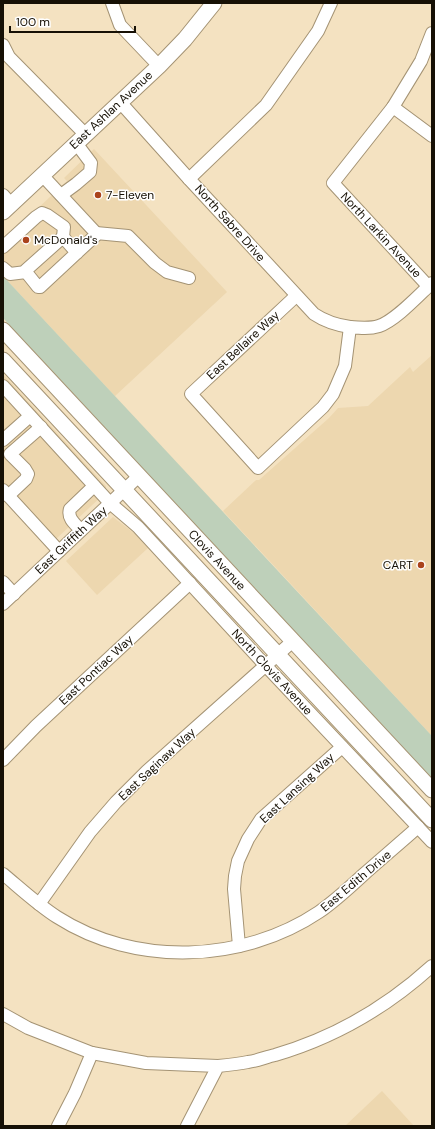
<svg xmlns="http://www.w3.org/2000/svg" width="435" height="1129" font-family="'DM Sans',sans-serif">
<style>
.built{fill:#edd7af}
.green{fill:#bed0ba}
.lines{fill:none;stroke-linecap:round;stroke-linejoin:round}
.minor-casing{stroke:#a49374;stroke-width:14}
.major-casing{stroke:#a49374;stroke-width:17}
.minor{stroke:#fff;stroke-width:12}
.major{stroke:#fff;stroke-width:15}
.poi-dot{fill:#aa431d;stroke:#fff;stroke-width:1.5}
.labels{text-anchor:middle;stroke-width:3;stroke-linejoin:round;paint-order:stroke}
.street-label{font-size:12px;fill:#161005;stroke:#fff}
.poi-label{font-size:12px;fill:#161005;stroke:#fff;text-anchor:start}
</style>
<rect width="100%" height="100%" fill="#f4e2c1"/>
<!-- built -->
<g class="built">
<polygon points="94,149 227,292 115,396 3,276 3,241 67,181 64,178"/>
<polygon points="432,355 432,736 223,511 256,480 259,480 329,418 338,408 368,406 410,367 413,372"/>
<polygon points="3,374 106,486 106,491 105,493 56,539 3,482"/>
<polygon points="113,517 135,534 148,548 97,595 66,561"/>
<polygon points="382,1091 414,1126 345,1126"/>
</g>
<!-- green -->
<polygon class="green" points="3,276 432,736 432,778 3,318"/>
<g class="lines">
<!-- minor casing -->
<g class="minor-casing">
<g id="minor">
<polyline points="112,3 120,25 159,66"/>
<polyline points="3,45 9,57 85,134"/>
<path d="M120 102 189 179 314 314C326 322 336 325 350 327"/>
<polyline points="393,107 432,136"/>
<polyline points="42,175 96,233 96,235 40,287 38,287 26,272 26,270 63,237 77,253"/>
<polyline points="189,179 266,105 318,31 331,3"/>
<polyline points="3,195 11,204"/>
<polyline points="61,195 76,184 90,172 91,163 76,143"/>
<polyline points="96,233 128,236 155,263 167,272 189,278"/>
<polyline points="3,247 36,217 42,213 47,215 64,227 63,237"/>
<polyline points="3,268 10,274 26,272"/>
<polyline points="428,286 333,183 393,107 421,61 432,33"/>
<path d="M296 296 191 394 258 468 323 407 333 394 345 366 350 327C360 328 370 329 379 326 395 321 419 295 432 283"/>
<polyline points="3,386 110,503 138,527 265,665 432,842"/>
<polyline points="3,440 30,416"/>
<polyline points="3,490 59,551"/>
<polyline points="8,496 26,479 28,474 25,469 10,454 41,427"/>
<path d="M81 530C75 524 67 518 70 509L94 486"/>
<polyline points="3,582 14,594"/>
<polyline points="3,604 139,476"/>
<polyline points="3,760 36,726 190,583"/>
<path d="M3 874C21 889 38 905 57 917 135 967 243 963 319 912 335 901 349 888 363 875 381 859 400 843 418 827"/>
<polyline points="39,904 90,832 116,802 147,771 293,641"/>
<polyline points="239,946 234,889 235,876 238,861 248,839 261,819 342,747"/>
<polyline points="3,1014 28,1028 92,1053 146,1063 218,1066"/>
<polyline points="58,1126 75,1093 92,1053"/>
<path d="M187 1126 218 1066C228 1065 238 1064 248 1062 257 1061 266 1057 275 1055 333 1038 387 1007 432 966"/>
</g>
</g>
<!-- major casing -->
<g class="major-casing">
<g id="major">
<polyline points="3,212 159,66 185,39 214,3"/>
<polyline points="3,330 432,790"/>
<polyline points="3,360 432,820"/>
</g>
</g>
<!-- minor -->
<use href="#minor" class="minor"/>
<!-- major -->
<use href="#major" class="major"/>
</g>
<!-- markers -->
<g class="poi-dot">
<circle cx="98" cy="195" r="4"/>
<circle cx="26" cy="240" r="4"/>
<circle cx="421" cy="565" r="4"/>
</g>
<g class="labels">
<!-- street labels -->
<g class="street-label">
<text transform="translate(111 110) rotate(-43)" y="4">East Ashlan Avenue</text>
<text transform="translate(230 223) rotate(48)" y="4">North Sabre Drive</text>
<text transform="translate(381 235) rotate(47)" y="4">North Larkin Avenue</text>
<text transform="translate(243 345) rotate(-43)" y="4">East Bellaire Way</text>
<text transform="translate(71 540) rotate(-43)" y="4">East Griffith Way</text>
<text transform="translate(217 560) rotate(47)" y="4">Clovis Avenue</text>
<text transform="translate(96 670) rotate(-43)" y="4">East Pontiac Way</text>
<text transform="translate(272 672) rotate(47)" y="4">North Clovis Avenue</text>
<text transform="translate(157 764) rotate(-43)" y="4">East Saginaw Way</text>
<text transform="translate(297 788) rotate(-43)" y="4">East Lansing Way</text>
<text transform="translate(356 881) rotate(-40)" y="4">East Edith Drive</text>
</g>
<!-- poi labels -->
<g class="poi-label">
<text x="106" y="199">7-Eleven</text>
<text x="34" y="244">McDonald's</text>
<text x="413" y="569" text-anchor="end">CART</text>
</g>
</g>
<!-- border -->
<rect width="435" height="1129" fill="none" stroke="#161005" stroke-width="8"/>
<!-- scale -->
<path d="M10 26v6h125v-6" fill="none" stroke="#161005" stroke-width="2"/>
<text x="16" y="26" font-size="12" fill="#161005" stroke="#ffffff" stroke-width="3" paint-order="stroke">100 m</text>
</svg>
